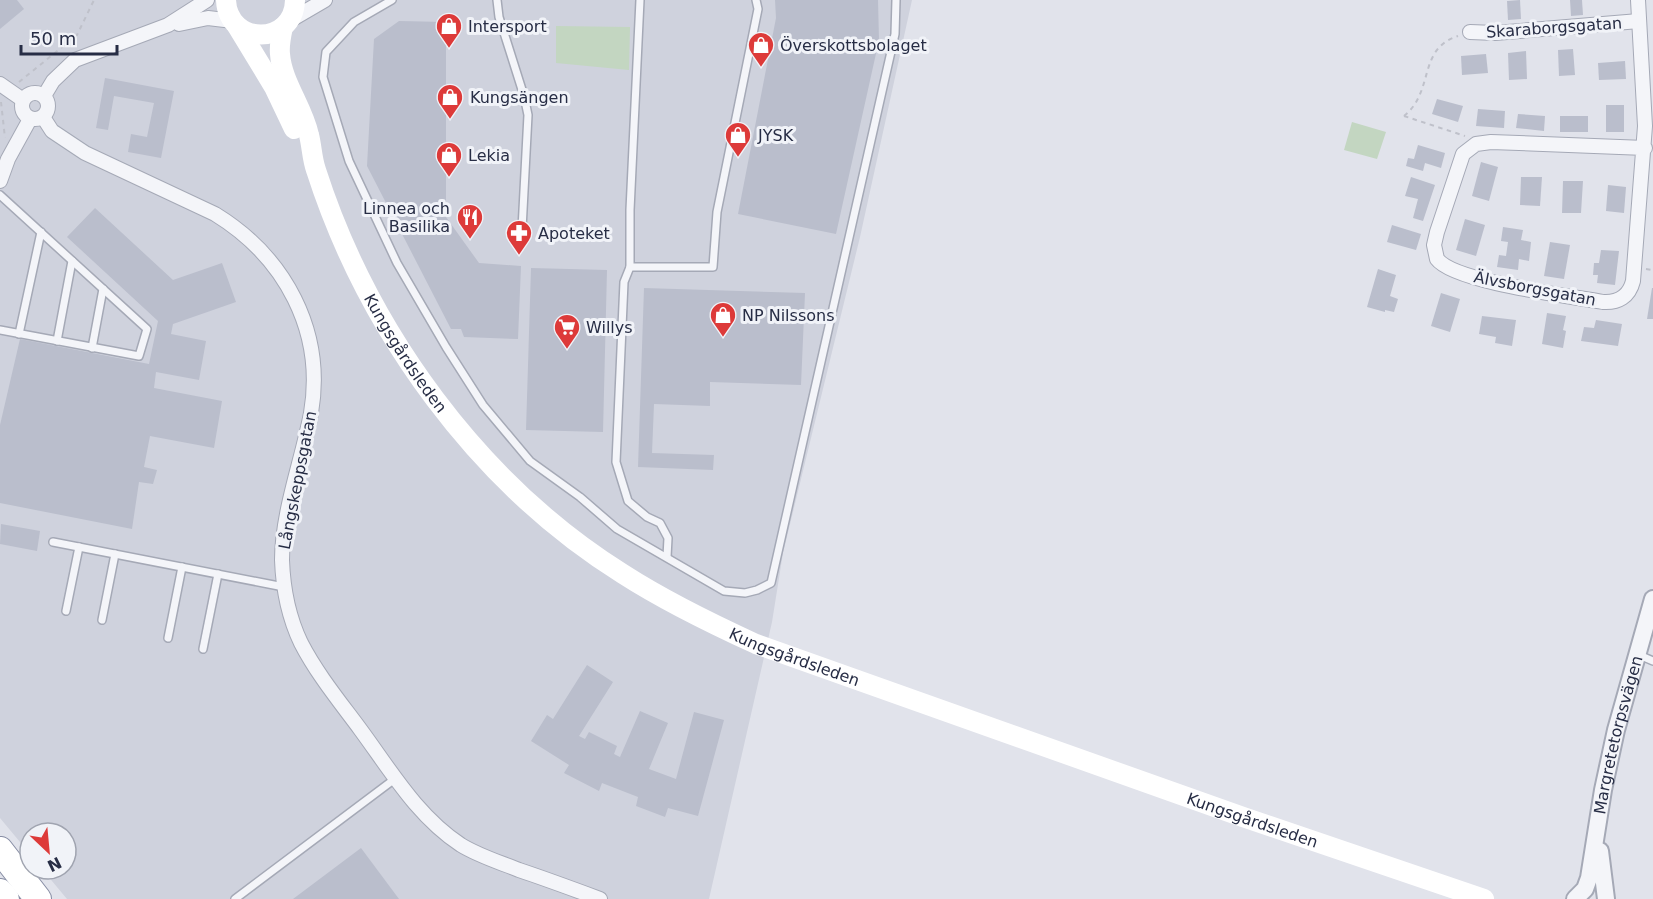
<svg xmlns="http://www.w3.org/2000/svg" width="1653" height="899" font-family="'DejaVu Sans',sans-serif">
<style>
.built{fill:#cfd2dd}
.green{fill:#c3d6c1}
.building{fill:#babecc}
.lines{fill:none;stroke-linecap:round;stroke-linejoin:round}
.service-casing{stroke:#a5a9b6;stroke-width:10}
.minor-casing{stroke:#a5a9b6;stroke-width:16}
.tertiary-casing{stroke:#a5a9b6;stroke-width:20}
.motorway-casing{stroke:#878da4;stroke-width:28}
.path{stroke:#bfc1ca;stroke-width:2;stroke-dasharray:4.5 4.5;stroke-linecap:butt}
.service{stroke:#f4f5f9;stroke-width:7}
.minor{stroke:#f4f5f9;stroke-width:14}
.tertiary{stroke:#f4f5f9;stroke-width:16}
.secondary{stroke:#fff;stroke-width:20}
.motorway{stroke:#fff;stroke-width:26}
.labels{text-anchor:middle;stroke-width:6;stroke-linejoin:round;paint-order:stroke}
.poi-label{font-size:16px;fill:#272d45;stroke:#f1f3f8;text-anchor:start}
.street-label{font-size:16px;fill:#272d45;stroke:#f1f3f8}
</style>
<rect width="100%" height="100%" fill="#e1e3eb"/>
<!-- built -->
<polygon class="built" points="0,0 912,0 860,237 783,553 772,622 709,899 67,899 42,869 66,869 66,833 30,833 30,854 0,818"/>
<!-- green -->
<g class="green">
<polygon points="556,26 630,27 629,70 556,63"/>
<polygon points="1352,122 1386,132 1377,159 1344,150"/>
</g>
<!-- building -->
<g class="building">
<polygon points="0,0 17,0 24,9 0,29"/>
<polygon points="775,0 878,0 879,40 836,234 738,214 776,18"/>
<polygon points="1520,0 1521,19 1508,20 1507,1"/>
<polygon points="1570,0 1582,0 1583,15 1571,16"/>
<polygon points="399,21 446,22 446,217 479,263 521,266 518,339 464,337 461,329 451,329 367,166 374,39"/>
<polygon points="1573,49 1575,75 1559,76 1558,50"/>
<polygon points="1526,51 1527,79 1509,80 1508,53"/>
<polygon points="1486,54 1488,73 1462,75 1461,56"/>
<polygon points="1625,61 1626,79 1599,80 1598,63"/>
<polygon points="105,78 174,91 161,158 128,152 131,134 147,137 154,103 114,96 108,130 96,128"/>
<polygon points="1437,99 1463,106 1458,122 1432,114"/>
<rect x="1606" y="105" width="18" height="27"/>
<polygon points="1478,109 1505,111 1504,128 1476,126"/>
<polygon points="1518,114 1545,116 1544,131 1516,128"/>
<rect x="1560" y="116" width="28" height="16"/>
<polygon points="1418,145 1445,153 1441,168 1425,163 1423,171 1406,166 1408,158 1414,159"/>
<polygon points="1481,162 1498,167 1489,201 1472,196"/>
<polygon points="1411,177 1435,185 1423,221 1413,218 1418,199 1405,196"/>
<polygon points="1521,177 1542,177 1540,206 1520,205"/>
<polygon points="1563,181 1583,181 1581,213 1562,213"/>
<polygon points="1608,185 1626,187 1624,213 1606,211"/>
<polygon points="95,208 173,280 222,263 236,302 173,324 171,334 206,341 199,380 156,372 154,388 222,401 214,448 150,436 144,467 157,470 153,484 139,482 132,529 0,503 0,425 20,339 149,364 158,321 67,237"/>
<polygon points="1465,219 1485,225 1476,256 1456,250"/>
<polygon points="1392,225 1421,234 1416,250 1387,242"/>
<polygon points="1503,227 1523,230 1521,240 1531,242 1529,261 1519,259 1518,270 1497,267 1499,255 1506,256 1508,242 1501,241"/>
<polygon points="1550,242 1570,245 1564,279 1544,276"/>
<polygon points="1601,250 1619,251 1615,285 1597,283 1598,275 1593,275 1594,263 1599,263"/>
<polygon points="531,268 607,270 603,432 526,430"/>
<polygon points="1378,269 1396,275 1390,296 1398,299 1394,312 1385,310 1385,312 1367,307"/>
<polygon points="644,288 805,293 801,385 710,382 710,406 654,404 652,453 714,455 713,470 638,467"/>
<polygon points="1652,288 1653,288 1653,319 1647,319"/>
<polygon points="1441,293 1460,299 1450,332 1431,326"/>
<polygon points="1547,313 1566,316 1563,330 1566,331 1563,348 1542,344"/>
<polygon points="1482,316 1516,320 1512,346 1495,343 1496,337 1479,334"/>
<polygon points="1596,320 1622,324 1618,346 1581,341 1584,327 1594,328"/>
<polygon points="1,524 40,531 37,551 0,544"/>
<polygon points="587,665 613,682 579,736 585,739 589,732 617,746 614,754 620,757 640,711 668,723 649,769 676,779 694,712 724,720 698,816 668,808 665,817 636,806 638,797 602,783 599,791 564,773 569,765 531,741 547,715 553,719"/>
<polygon points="361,848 399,899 293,899"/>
</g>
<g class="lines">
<!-- service casing -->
<g class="service-casing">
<g id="service">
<polyline points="392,0 354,22 326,52 323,77 349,161 397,263 446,347 483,405 530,461 580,497 617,529 724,591 745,593 757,590 771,583 895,34 896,0"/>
<polyline points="497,0 499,17 524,96 528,115 522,229"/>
<polyline points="640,0 630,210 630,267 713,267 717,212 758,9 756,0"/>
<polyline points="0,195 147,329 139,356 0,330"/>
<polyline points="630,267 624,282 616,462 628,501 647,517 660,523 668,538 667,557"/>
<polyline points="19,334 41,232"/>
<polyline points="57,341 72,261"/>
<polyline points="92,348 103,289"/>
<polyline points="53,542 284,587"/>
<polyline points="66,611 79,547"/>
<polyline points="102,620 115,554"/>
<polyline points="168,638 182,567"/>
<polyline points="203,649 218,574"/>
<polyline points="1639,655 1653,661"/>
<polyline points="235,899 396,778"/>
</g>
</g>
<!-- minor casing -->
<g class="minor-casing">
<g id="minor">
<path d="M1638 0 1645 126 1633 281C1629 297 1618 303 1603 302 1570 296 1454 282 1437 259L1434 245 1437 232 1463 154 1476 144 1491 142 1645 148"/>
<polyline points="289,21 325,0"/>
<polyline points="179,24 208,18 233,21"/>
<polyline points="1470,32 1495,33 1639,21"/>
<polyline points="0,84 23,100"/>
<circle cx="35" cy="106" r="13"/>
<polyline points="44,96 53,81 75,60 168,25 207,0"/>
<path d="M43 117 52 131 85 153 215 214C285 257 325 331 311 413 302 461 282 512 282 560 283 588 289 618 301 643 317 674 340 702 360 729 391 771 417 816 461 845 479 856 499 862 519 870 546 879 573 889 600 899"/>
<polyline points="0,181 8,159 30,119"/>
</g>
</g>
<!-- tertiary casing -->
<g class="tertiary-casing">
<g id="tertiary">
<polyline points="1600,851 1606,899"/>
<path id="s1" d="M1575 899 1585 889 1589 878 1603 790 1616 730 1653 599"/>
</g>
</g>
<!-- motorway casing -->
<g class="motorway-casing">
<g id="motorway">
<polyline points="0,850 38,899"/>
<polyline points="0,892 6,899"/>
</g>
</g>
<!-- path -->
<g class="path">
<polyline points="19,82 77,35 94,0"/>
<polyline points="1,102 5,138"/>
<path d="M1404 116C1435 91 1417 49 1458 36"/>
<polyline points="1404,116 1465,136"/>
<polyline points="1646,269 1653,270"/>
</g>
<!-- service -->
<use href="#service" class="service"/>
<!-- minor -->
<use href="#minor" class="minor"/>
<!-- tertiary -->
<use href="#tertiary" class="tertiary"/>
<!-- secondary -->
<g class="secondary">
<path d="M226 0C228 46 294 46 295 0"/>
<polyline points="237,26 274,87 294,129"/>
<path id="s2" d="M283 27C281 36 279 45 280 54 282 82 303 107 309 135 312 147 312 159 316 170 368 332 479 484 623 574 665 601 710 623 756 644L1243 817 1484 899"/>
</g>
<!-- motorway -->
<use href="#motorway" class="motorway"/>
</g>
<!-- icons -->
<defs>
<g id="shop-pin" transform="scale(1.35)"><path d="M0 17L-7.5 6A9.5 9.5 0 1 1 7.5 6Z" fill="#dd3a39" stroke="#f1f3f8"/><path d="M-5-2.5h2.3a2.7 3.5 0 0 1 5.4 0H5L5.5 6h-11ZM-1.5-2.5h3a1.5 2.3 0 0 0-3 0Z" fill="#fff"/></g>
<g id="restaurant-pin" transform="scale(1.35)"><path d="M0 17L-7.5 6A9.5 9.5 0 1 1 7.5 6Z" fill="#dd3a39" stroke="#f1f3f8"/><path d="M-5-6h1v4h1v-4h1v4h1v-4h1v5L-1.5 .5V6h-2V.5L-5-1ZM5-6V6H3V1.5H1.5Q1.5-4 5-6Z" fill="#fff"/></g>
<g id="pharmacy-pin" transform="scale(1.35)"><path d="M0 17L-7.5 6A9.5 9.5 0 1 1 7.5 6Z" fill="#dd3a39" stroke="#f1f3f8"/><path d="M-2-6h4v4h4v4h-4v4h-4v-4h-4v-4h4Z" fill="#fff"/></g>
<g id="supermarket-pin" transform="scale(1.35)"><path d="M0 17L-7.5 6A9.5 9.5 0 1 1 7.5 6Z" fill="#dd3a39" stroke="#f1f3f8"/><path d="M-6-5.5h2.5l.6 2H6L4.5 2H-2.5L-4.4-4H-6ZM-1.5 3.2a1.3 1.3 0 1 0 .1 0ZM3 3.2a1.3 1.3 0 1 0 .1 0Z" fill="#fff"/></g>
</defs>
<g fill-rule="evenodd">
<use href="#shop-pin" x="449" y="26"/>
<use href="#shop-pin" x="761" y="45"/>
<use href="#shop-pin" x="450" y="97"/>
<use href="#shop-pin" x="738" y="135"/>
<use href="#shop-pin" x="449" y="155"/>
<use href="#restaurant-pin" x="470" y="217"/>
<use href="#pharmacy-pin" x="519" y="233"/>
<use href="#shop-pin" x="723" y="315"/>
<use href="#supermarket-pin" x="567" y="327"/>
</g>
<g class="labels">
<!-- poi labels -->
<g class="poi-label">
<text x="468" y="32">Intersport</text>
<text x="780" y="51">Överskottsbolaget</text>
<text x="470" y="103">Kungsängen</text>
<text x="758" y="141">JYSK</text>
<text x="468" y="161">Lekia</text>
<text x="450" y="214" text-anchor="end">Linnea och<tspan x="450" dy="18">Basilika</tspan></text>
<text x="538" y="239">Apoteket</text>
<text x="742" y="321">NP Nilssons</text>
<text x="586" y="333">Willys</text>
</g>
<!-- street labels -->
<g class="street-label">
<text transform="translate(1554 27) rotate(-4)" y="6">Skaraborgsgatan</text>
<text transform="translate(1535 288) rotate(11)" y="6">Älvsborgsgatan</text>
<text dy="6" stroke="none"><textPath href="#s2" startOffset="354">Kungsgårdsleden</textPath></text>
<text transform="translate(297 480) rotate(-79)" y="6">Långskeppsgatan</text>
<text dy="6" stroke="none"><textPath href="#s2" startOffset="858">Kungsgårdsleden</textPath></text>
<text dy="6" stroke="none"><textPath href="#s1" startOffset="172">Margretetorpsvägen</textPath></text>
<text dy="6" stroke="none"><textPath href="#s2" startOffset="1344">Kungsgårdsleden</textPath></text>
</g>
</g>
<!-- north arrow -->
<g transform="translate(48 851) rotate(154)"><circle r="28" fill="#f1f3f8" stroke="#a0a4b0" stroke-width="1.5"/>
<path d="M0-4.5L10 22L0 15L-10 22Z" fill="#dd3a39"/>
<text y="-9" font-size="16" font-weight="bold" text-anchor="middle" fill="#272d45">N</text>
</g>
<!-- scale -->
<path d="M21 45v9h96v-9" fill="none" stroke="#272d45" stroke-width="3"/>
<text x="30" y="45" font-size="18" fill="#272d45" stroke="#f1f3f8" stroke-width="4.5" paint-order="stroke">50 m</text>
</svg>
